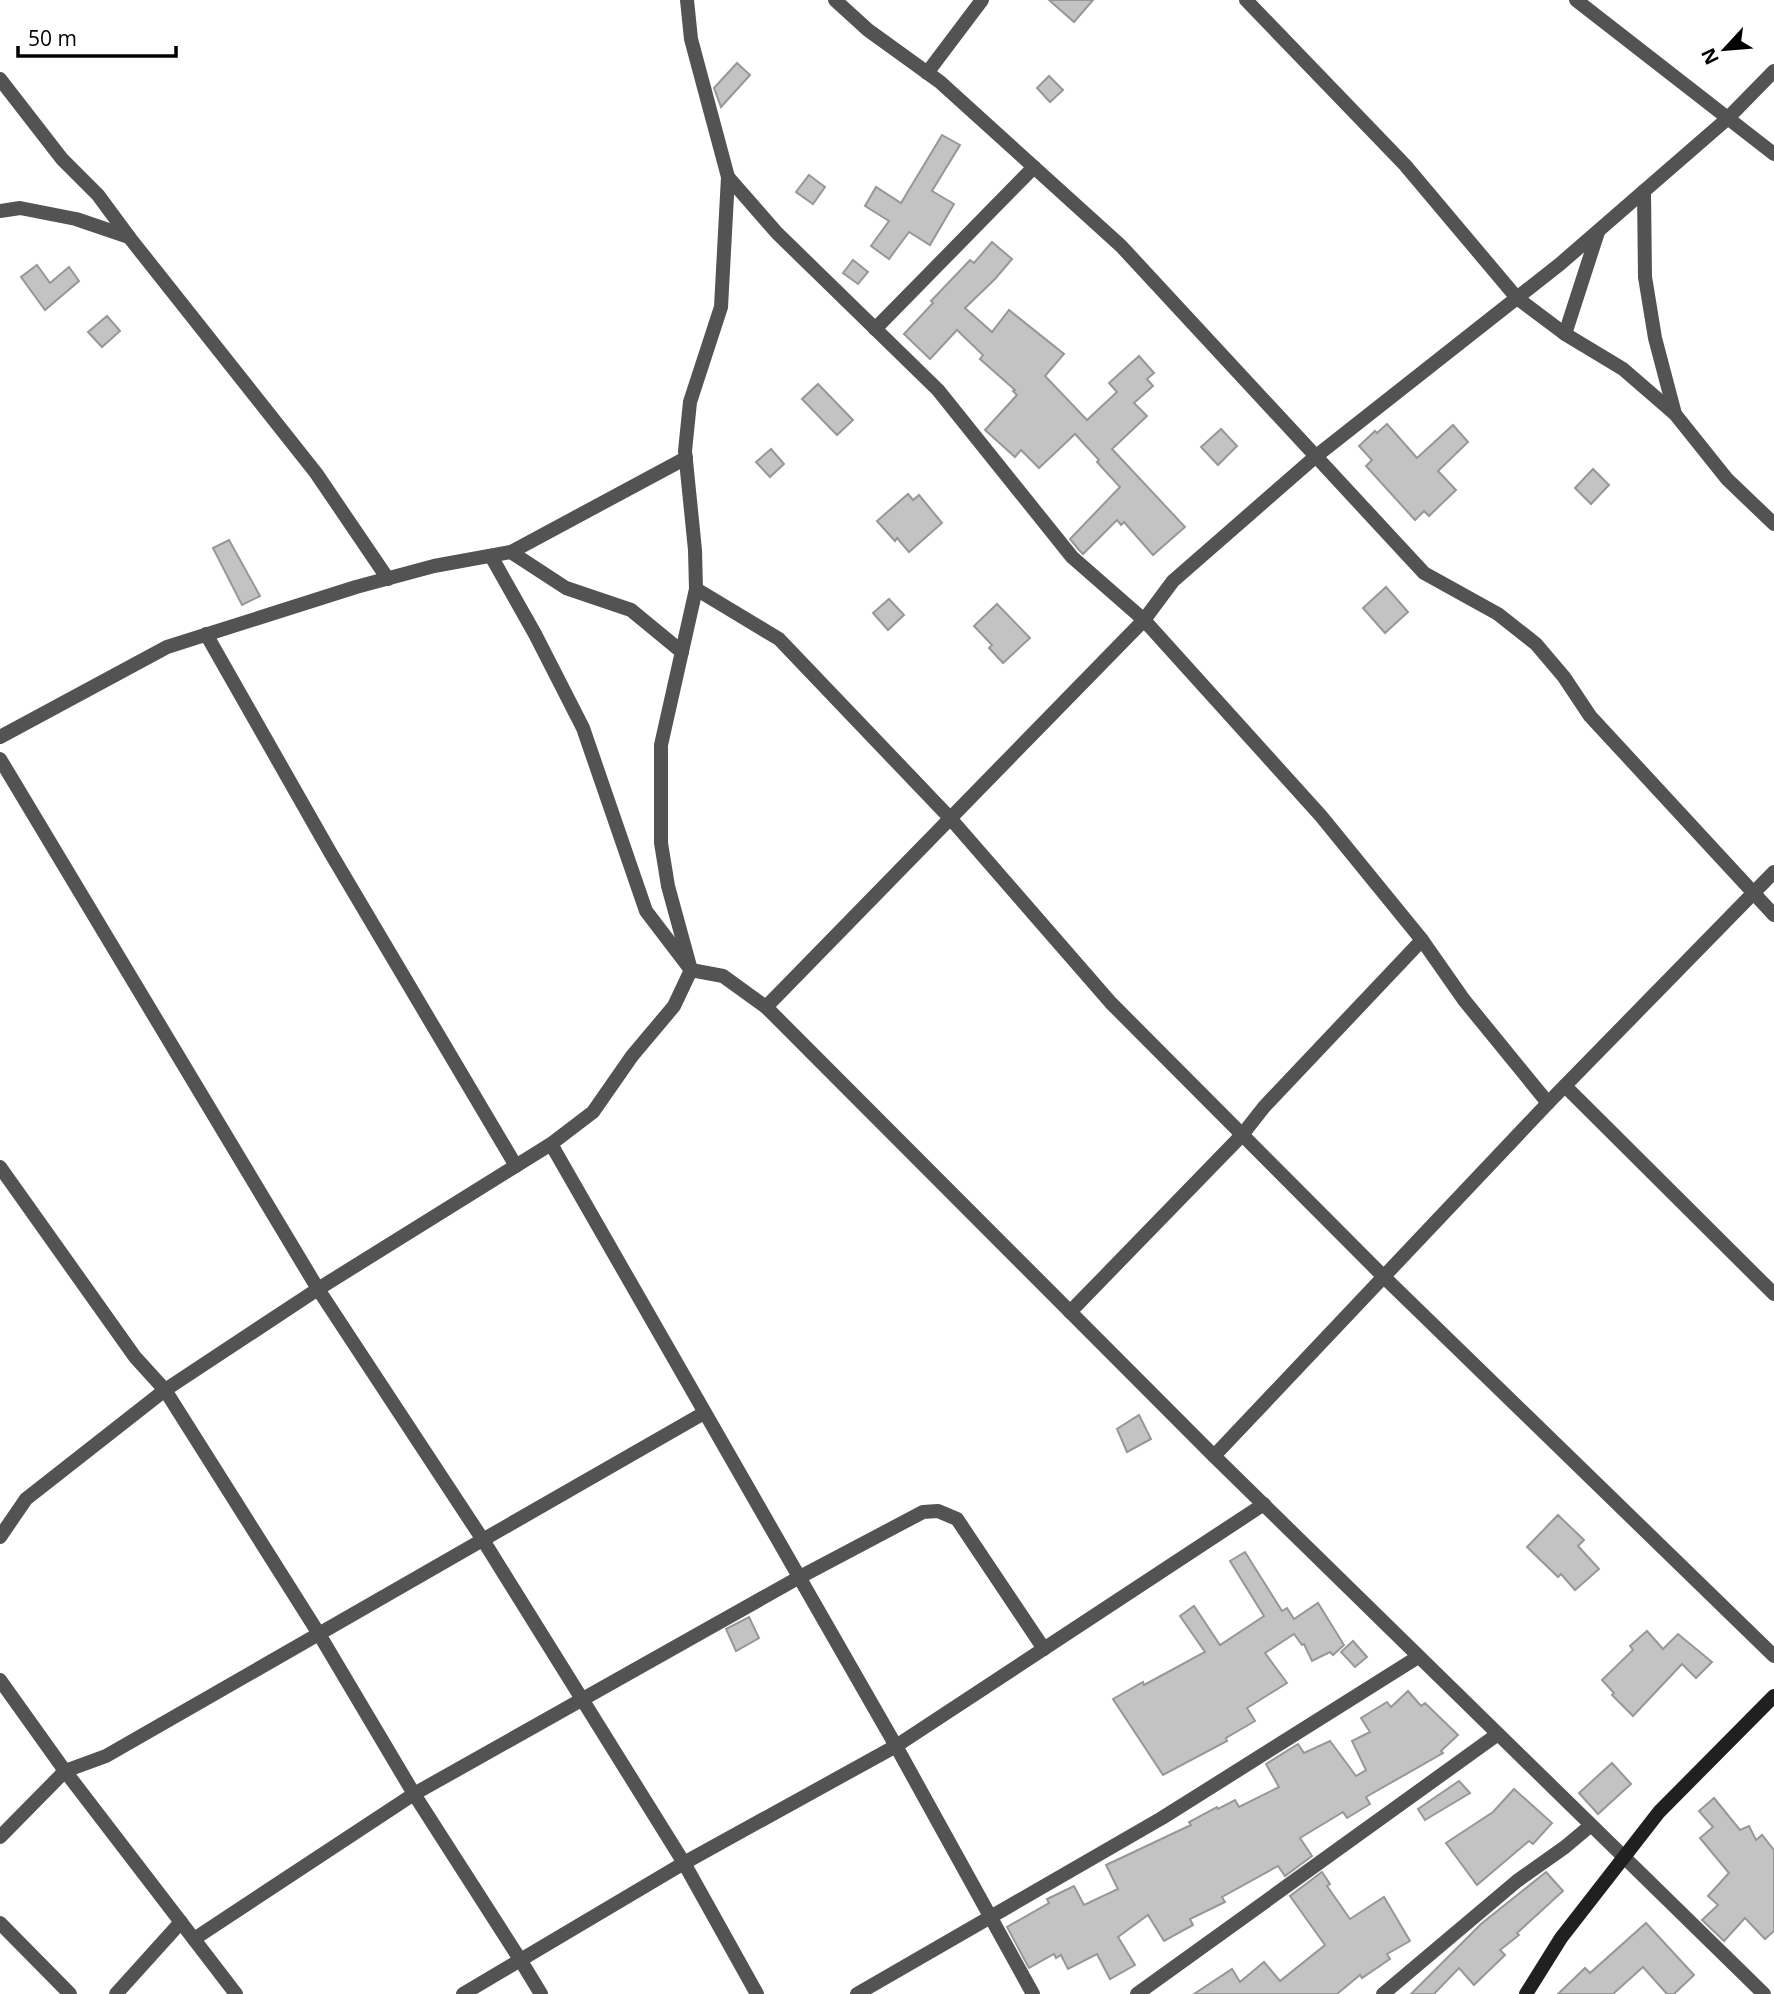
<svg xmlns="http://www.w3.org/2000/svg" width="1774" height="1994" font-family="'Open Sans',sans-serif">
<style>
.building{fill:#c3c3c3;stroke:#979797;stroke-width:2}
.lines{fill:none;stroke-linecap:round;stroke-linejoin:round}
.street{stroke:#535353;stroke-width:14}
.secondary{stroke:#202020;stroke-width:14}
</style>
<rect width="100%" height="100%" fill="#fff"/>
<!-- building -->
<g class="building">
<polygon points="1049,0 1093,0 1074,22"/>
<polygon points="737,63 750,75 721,107 714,88"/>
<polygon points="1049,76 1063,90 1050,102 1037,88"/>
<polygon points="942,135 960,145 932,191 954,204 930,245 909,232 889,259 871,246 889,221 865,206 876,187 901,203"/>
<polygon points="809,175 825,187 813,204 796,192"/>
<polygon points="992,242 1012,259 995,279 965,308 992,332 1009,310 1064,354 1045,376 1087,420 1117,392 1109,383 1139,356 1154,373 1147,379 1153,386 1134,403 1147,416 1112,449 1185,527 1153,555 1124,522 1121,525 1117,520 1083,554 1079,550 1070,539 1120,487 1097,462 1099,460 1075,434 1039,468 1021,450 1015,457 985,430 1017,395 1013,391 1015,390 980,359 983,355 957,330 930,359 904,334 933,303 931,301 970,260 974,263"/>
<polygon points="853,260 868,272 858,284 843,273"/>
<polygon points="37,265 50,283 69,267 79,281 45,310 21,277"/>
<polygon points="107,316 120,331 102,347 88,332"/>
<polygon points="818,384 853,420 837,435 802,399"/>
<polygon points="1387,424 1417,458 1453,425 1468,442 1438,471 1456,490 1429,516 1424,511 1415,520 1366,466 1372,460 1359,446 1375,431 1377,433"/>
<polygon points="1221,429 1237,446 1218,465 1201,447"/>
<polygon points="771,449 784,464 770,477 756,462"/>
<polygon points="1593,469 1609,485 1591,504 1575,488"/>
<polygon points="908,494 913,500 919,495 942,523 909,552 897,538 895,541 877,521"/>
<polygon points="229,540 260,596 242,605 213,548"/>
<polygon points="1386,587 1408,612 1385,633 1363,608"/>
<polygon points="889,599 904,615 888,630 873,613"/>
<polygon points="997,604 1030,638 1003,663 989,648 992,645 974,626"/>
<polygon points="1139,1415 1151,1439 1127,1452 1117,1429"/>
<polygon points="1558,1515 1584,1540 1578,1546 1599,1569 1575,1590 1561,1574 1558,1577 1527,1547"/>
<polygon points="1245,1552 1282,1611 1287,1608 1294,1619 1318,1603 1344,1645 1333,1655 1330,1652 1312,1661 1304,1644 1302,1645 1294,1634 1265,1653 1287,1683 1247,1708 1255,1721 1226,1738 1227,1741 1163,1775 1113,1699 1143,1682 1144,1685 1205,1652 1180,1616 1194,1606 1220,1645 1264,1616 1230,1561"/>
<polygon points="749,1617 759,1638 736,1651 726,1629"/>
<polygon points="1647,1631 1663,1649 1678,1634 1712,1662 1696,1678 1682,1664 1633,1716 1612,1695 1614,1693 1602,1680 1633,1650 1630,1646"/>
<polygon points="1353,1641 1367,1657 1355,1667 1341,1652"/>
<polygon points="1408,1691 1421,1706 1425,1703 1458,1735 1441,1751 1443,1753 1366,1797 1370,1804 1347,1818 1343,1812 1300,1838 1312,1856 1285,1876 1278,1866 1222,1897 1225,1902 1190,1919 1193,1925 1164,1941 1148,1915 1118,1937 1135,1965 1110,1979 1097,1954 1068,1969 1061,1955 1056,1958 1054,1954 1029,1968 1007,1927 1049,1903 1047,1899 1074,1886 1084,1905 1118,1889 1106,1865 1191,1825 1189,1822 1217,1807 1218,1809 1235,1800 1239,1807 1279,1787 1266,1764 1298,1744 1304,1753 1330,1741 1356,1776 1366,1770 1352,1741 1370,1732 1361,1718 1387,1702 1391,1707"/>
<polygon points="1612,1763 1631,1784 1598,1814 1579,1793"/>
<polygon points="1459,1781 1470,1793 1425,1820 1418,1809"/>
<polygon points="1514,1789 1552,1823 1533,1844 1529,1841 1477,1885 1446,1843 1493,1812"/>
<polygon points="1714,1798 1740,1830 1749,1826 1756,1840 1762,1835 1774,1850 1774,1931 1765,1939 1745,1918 1724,1941 1702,1920 1718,1905 1708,1896 1729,1873 1700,1838 1713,1827 1699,1811"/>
<polygon points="1322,1872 1330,1884 1327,1886 1350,1919 1384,1897 1410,1941 1387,1954 1390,1959 1362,1978 1360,1975 1337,1994 1194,1994 1232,1969 1240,1982 1264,1962 1280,1981 1325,1945 1290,1896"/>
<polygon points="1546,1872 1563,1891 1517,1933 1519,1935 1500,1950 1505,1955 1474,1985 1459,1968 1434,1994 1411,1994 1481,1924"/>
<polygon points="1646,1923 1694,1975 1674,1994 1667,1994 1643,1967 1613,1994 1558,1994 1585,1968 1590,1973"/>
</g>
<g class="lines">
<!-- street -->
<g class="street">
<polyline points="835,0 868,30 940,82 1121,246 1424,573 1498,614 1536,644 1564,677 1590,716 1774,915"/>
<polyline points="1246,0 1405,165 1517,298 1565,334 1623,369 1675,414 1727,479 1774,524"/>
<polyline points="1576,0 1774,154"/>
<polyline points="927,73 982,0"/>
<polyline points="0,79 62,159 98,195 129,237"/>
<polyline points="728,177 777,233 938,390 1072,557 1144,620 1321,816 1422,940 1464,1000 1548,1103"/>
<polyline points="1644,191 1645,277 1655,338 1675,414"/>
<polyline points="0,211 20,208 76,219 129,237 316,473 388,579"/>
<polyline points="875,329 1034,167"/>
<polyline points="1565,334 1598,232"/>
<polyline points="511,552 566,588 631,610 682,652"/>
<polyline points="491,556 535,634 583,728 646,911 691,970 723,976 766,1007 1214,1456 1764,1994"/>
<polyline points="696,589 779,639 950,818 1111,1003 1384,1277 1774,1656"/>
<polyline points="206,634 330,852 516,1166"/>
<polyline points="0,737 167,647 356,587 434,566 511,552 686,458"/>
<polyline points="0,759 318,1289 483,1540 684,1863 757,1994"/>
<polyline points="766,1007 1144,620 1173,581 1315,457 1560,264 1727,119 1774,71"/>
<polyline points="1565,1086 1774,1294"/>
<polyline points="551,1144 896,1746 1033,1994"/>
<polyline points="0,1167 135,1357 165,1390 319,1634 414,1794 521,1961 541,1994"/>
<polyline points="1070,1312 1242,1135 1264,1107 1422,940"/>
<polyline points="1214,1456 1548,1103 1774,872"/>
<polyline points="0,1537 26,1499 165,1390 318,1289 551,1144 593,1112 632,1056 674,1006 691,970 668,886 661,843 661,745 696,589 695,550 685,451 690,402 721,307 728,177 691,39 687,0"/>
<polyline points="0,1680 65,1771 236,1994"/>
<polyline points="0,1837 65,1771 106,1756 704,1413"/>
<polyline points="0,1923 70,1994"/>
<polyline points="194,1939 414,1794 798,1578 923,1512 938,1511 957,1519 1044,1649"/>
<polyline points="116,1994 181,1922"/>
<polyline points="463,1994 684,1863 896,1746 1264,1504"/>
<polyline points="857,1994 1162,1818 1418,1657"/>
<polyline points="1137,1994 1498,1734"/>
<polyline points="1383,1994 1517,1881 1565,1847 1590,1826"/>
</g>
<!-- secondary -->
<polyline class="secondary" points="1526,1994 1561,1938 1659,1812 1774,1696"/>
</g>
<!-- north arrow -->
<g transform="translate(1725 49) rotate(244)" stroke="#ffffff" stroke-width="5" paint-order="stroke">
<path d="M0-5L12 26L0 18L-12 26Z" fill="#000000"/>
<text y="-10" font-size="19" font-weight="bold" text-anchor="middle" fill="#000000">N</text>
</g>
<!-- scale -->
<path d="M18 46v10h158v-10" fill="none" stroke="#000000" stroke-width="3.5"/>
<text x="28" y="46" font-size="21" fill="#000000" stroke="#ffffff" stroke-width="5" paint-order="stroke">50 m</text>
</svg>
